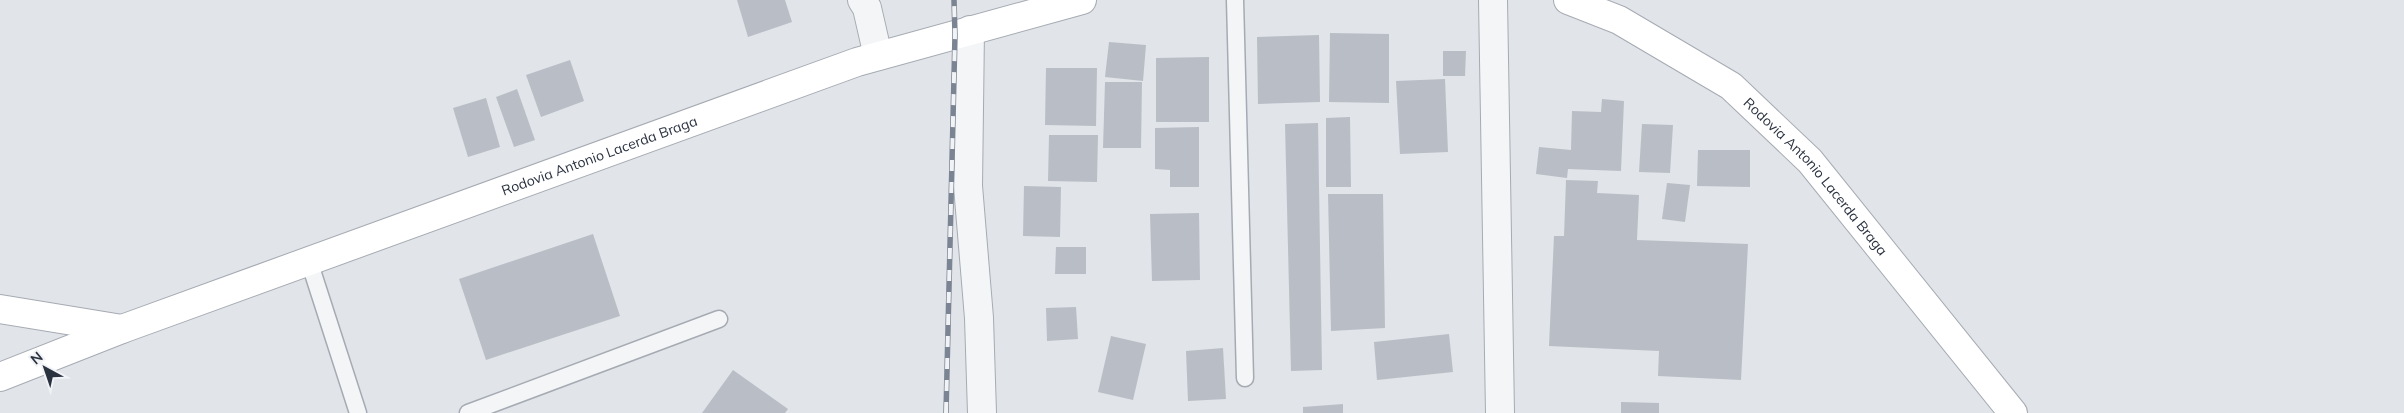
<svg xmlns="http://www.w3.org/2000/svg" width="2404" height="413" font-family="Mulish,sans-serif">
<style>
.building{fill:#b9bdc5}
.lines{fill:none;stroke-linecap:round;stroke-linejoin:round}
.service-casing{stroke:#a6abb3;stroke-width:19}
.minor-casing{stroke:#a6abb3;stroke-width:30}
.secondary-casing{stroke:#a6abb3;stroke-width:30}
.service{stroke:#f4f5f7;stroke-width:16}
.minor{stroke:#f4f5f7;stroke-width:28}
.secondary{stroke:#fff;stroke-width:28}
.rail-casing{stroke:#7b8492;stroke-width:5.5}
.rail{stroke:#f1f3f6;stroke-width:4;stroke-dasharray:11;stroke-linecap:butt}
.labels{text-anchor:middle;stroke-width:4;stroke-linejoin:round;paint-order:stroke}
.street-label{font-size:14px;fill:#2a3240;stroke:#f1f3f6}
</style>
<rect width="100%" height="100%" fill="#e1e4e9"/>
<!-- building -->
<g class="building">
<polygon points="737,0 785,0 792,22 748,37"/>
<polygon points="1330,33 1389,34 1389,103 1329,102"/>
<polygon points="1319,35 1320,102 1258,104 1257,37"/>
<polygon points="1109,42 1146,45 1143,81 1105,77"/>
<polygon points="1443,51 1466,51 1465,76 1443,76"/>
<polygon points="1209,57 1209,122 1156,122 1156,58"/>
<polygon points="570,60 584,101 541,117 526,75"/>
<polygon points="1046,68 1097,68 1096,126 1045,125"/>
<polygon points="1445,79 1448,152 1400,154 1396,81"/>
<polygon points="1105,82 1142,82 1141,148 1103,148"/>
<polygon points="517,89 535,140 514,147 496,97"/>
<polygon points="486,98 500,147 468,157 453,108"/>
<polygon points="1602,99 1624,101 1621,171 1568,169 1567,178 1536,174 1539,147 1571,150 1572,111 1601,112"/>
<polygon points="1350,117 1351,187 1326,187 1326,118"/>
<polygon points="1318,123 1322,370 1291,371 1285,124"/>
<polygon points="1642,124 1673,125 1670,173 1639,172"/>
<polygon points="1199,127 1199,187 1170,187 1170,170 1155,169 1155,128"/>
<polygon points="1049,135 1098,135 1097,182 1048,181"/>
<polygon points="1698,150 1750,150 1750,187 1697,186"/>
<polygon points="1566,180 1598,181 1597,193 1639,195 1637,240 1748,244 1741,380 1658,376 1659,351 1549,346 1554,236 1564,236"/>
<polygon points="1667,183 1690,185 1685,222 1662,219"/>
<polygon points="1024,186 1061,187 1060,237 1023,236"/>
<polygon points="1328,194 1383,194 1385,328 1331,331"/>
<polygon points="1199,213 1200,280 1152,281 1150,214"/>
<polygon points="593,234 620,316 486,360 459,279"/>
<polygon points="1056,247 1086,247 1086,274 1055,274"/>
<polygon points="1076,307 1078,339 1047,341 1046,308"/>
<polygon points="1449,334 1453,372 1377,380 1374,342"/>
<polygon points="1111,336 1146,344 1133,400 1098,392"/>
<polygon points="1223,348 1226,399 1188,401 1186,351"/>
<polygon points="733,370 788,409 785,413 702,413"/>
<polygon points="1621,402 1659,403 1659,413 1621,413"/>
<polygon points="1343,404 1343,413 1303,413 1303,407"/>
</g>
<g class="lines">
<!-- service casing -->
<g class="service-casing">
<g id="service">
<polyline points="1235,0 1245,378"/>
<polyline points="309,261 358,413"/>
<polyline points="468,413 719,319"/>
</g>
</g>
<!-- minor casing -->
<g class="minor-casing">
<g id="minor">
<polyline points="862,0 867,8 878,56"/>
<polyline points="1493,0 1500,413"/>
<polyline points="970,30 968,186 979,318 982,413"/>
</g>
</g>
<!-- secondary casing -->
<g class="secondary-casing">
<g id="secondary">
<path id="s1" d="M1568 0 1619 20 1731 86 1810 161 2013 413"/>
<polyline points="0,309 122,329"/>
<path id="s2" d="M0 377 122 329 857 62 1082 0"/>
</g>
</g>
<!-- service -->
<use href="#service" class="service"/>
<!-- minor -->
<use href="#minor" class="minor"/>
<!-- secondary -->
<use href="#secondary" class="secondary"/>
<!-- rail casing -->
<g class="rail-casing">
<polyline id="rail" points="946,413 955,35 954,0"/>
</g>
<!-- rail -->
<use href="#rail" class="rail"/>
</g>
<g class="labels">
<!-- street labels -->
<g class="street-label">
<text dy="5" stroke="none"><textPath href="#s2" startOffset="639">Rodovia Antonio Lacerda Braga</textPath></text>
<text dy="5" stroke="none"><textPath href="#s1" startOffset="309">Rodovia Antonio Lacerda Braga</textPath></text>
</g>
</g>
<!-- north arrow -->
<g transform="translate(45 368) rotate(320)" stroke="#f1f3f6" stroke-width="4" paint-order="stroke">
<path d="M0-4L9 19L0 12L-9 19Z" fill="#2a3240"/>
<text y="-8" font-size="14" font-weight="bold" text-anchor="middle" fill="#2a3240">N</text>
</g>
</svg>
